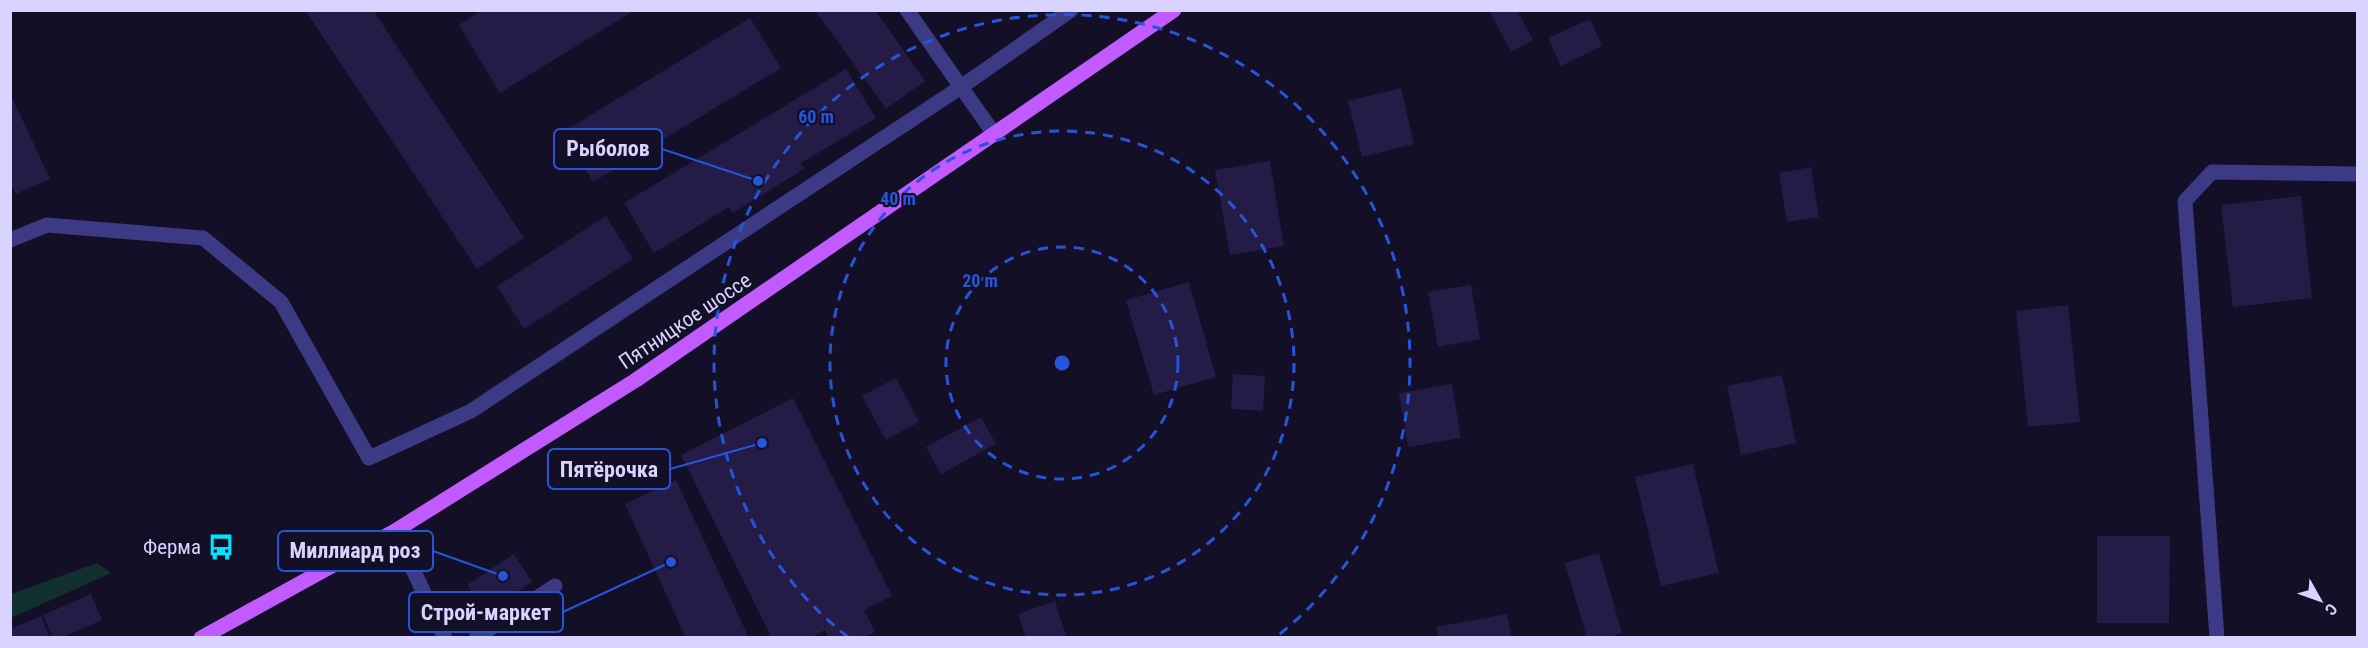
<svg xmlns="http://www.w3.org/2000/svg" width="2368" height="648" font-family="'Roboto Condensed',sans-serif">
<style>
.green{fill:#12302f}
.building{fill:#241b47}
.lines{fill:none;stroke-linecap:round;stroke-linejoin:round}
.lane{stroke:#3d3a85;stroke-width:15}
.street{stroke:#3d3a85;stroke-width:15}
.primary{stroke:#c25bff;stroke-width:15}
.ring{fill:none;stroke:#2655da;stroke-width:3;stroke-dasharray:10 8}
.labels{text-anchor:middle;stroke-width:4.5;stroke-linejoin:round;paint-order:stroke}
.street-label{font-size:21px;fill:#d9d4ff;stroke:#130f26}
.poi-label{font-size:21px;fill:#d9d4ff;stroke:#130f26;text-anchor:end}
.centre{fill:#2655da;stroke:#130f26;stroke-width:3}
.ring-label{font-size:18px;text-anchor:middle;font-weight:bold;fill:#2655da;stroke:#130f26;stroke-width:4.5;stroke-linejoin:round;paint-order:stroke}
.leader{fill:none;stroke:#2655da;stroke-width:2}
.callout-dot{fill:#2655da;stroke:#130f26;stroke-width:2}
.callout{fill:#130f26;stroke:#2655da;stroke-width:2}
.callout-label{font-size:22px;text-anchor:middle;font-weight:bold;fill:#d9d4ff}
</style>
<rect width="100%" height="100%" fill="#130f26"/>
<!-- green -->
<polygon class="green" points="97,563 111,573 11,618 11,594"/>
<!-- building -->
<g class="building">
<polygon points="305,10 373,10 524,238 477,269"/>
<polygon points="482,10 635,10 500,93 459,25"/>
<polygon points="815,10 875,10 925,81 886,109"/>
<polygon points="1489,10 1517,10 1533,40 1511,52"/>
<polygon points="750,18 781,68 593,182 563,132"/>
<polygon points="1590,19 1602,46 1561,66 1548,38"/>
<polygon points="846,69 876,118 801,163 804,169 733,213 729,207 654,253 624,203"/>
<polygon points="1401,88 1414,144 1362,157 1348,101"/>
<polygon points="10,93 50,179 16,194 10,182"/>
<polygon points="1270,161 1284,246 1230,255 1215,170"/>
<polygon points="1811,167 1819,217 1787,222 1779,173"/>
<polygon points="2301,196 2312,298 2233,307 2221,205"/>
<polygon points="606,216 633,259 524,329 497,286"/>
<polygon points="1189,282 1216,377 1154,395 1126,300"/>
<polygon points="1471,285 1480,339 1438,347 1428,292"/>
<polygon points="2068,305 2080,422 2028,427 2016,311"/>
<polygon points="1233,374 1265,376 1263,411 1231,409"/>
<polygon points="1782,375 1796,443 1741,455 1727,386"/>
<polygon points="896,378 919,422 886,440 862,396"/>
<polygon points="1452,384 1461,438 1408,447 1399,393"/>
<polygon points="793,398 892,596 864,610 875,632 864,638 829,638 825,630 809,638 772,638 681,455"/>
<polygon points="981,417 996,444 941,474 926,447"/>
<polygon points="1693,464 1719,573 1661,586 1635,477"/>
<polygon points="676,480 749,638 686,638 625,504"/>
<polygon points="2097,536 2170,536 2169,623 2097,623"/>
<polygon points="1599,553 1622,633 1606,638 1587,638 1565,563"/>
<polygon points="514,554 532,582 485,612 467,585"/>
<polygon points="91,594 102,620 61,638 53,638 43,615"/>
<polygon points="1055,601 1067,638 1026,638 1018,614"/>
<polygon points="1507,614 1512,638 1438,638 1436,627"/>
<polygon points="41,616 50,638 10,638 10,629"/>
</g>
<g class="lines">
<!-- lane -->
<g class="lane">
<polyline points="995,135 961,87 1071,10"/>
<polyline points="10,240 47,225 203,238 281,302 369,458 471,411 961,87 907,10"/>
<polyline points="476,638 555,586"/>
</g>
<!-- street -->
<g class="street">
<polyline points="395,531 445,638"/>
<polyline points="2217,638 2185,201 2212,172 2358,174"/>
</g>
<!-- primary -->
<polyline class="primary" points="201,638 395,531 636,380 1174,10"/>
</g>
<!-- distance rings -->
<g class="ring">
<circle cx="1062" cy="363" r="116"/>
<circle cx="1062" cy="363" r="232"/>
<path d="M848 637A348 348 0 1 1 1276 637"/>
</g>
<!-- icons -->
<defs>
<g id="bus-bare" transform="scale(2.07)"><path d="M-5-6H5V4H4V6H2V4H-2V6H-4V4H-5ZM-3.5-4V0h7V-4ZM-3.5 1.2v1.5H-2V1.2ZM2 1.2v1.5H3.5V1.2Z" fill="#00e5ff" stroke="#130f26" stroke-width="2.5" paint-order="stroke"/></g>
</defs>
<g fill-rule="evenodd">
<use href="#bus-bare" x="221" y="547"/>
</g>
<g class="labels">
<!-- street labels -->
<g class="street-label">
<text transform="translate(685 321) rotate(-34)" y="7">Пятницкое шоссе</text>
</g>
<!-- poi labels -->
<g class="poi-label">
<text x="201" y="554">Ферма</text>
</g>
</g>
<circle cx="1062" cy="363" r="9" class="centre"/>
<g class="ring-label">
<text x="816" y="123">60 m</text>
<text x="898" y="205">40 m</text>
<text x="980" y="287">20 m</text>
</g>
<!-- callouts -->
<path class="leader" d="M758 181L662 149M762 443L670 469M503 576L433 551M671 562L563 612"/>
<g class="callout-dot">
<circle cx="758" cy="181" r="6"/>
<circle cx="762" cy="443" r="6"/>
<circle cx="503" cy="576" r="6"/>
<circle cx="671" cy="562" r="6"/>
</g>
<g class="callout">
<rect x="554" y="129" width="108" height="40" rx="6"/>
<rect x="548" y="449" width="122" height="40" rx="6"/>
<rect x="278" y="531" width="155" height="40" rx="6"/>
<rect x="409" y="592" width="154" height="40" rx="6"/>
</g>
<g class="callout-label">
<text x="608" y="156">Рыболов</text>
<text x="609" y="477">Пятёрочка</text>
<text x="355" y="558">Миллиард роз</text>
<text x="486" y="620">Строй-маркет</text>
</g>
<!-- border -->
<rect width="2368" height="648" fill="none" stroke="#d9d4ff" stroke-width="24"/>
<!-- north arrow -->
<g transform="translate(2320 600) rotate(130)" stroke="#130f26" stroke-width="4.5" paint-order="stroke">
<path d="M0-4.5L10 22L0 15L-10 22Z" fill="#d9d4ff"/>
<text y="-9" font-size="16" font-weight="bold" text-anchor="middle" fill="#d9d4ff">С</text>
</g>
</svg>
